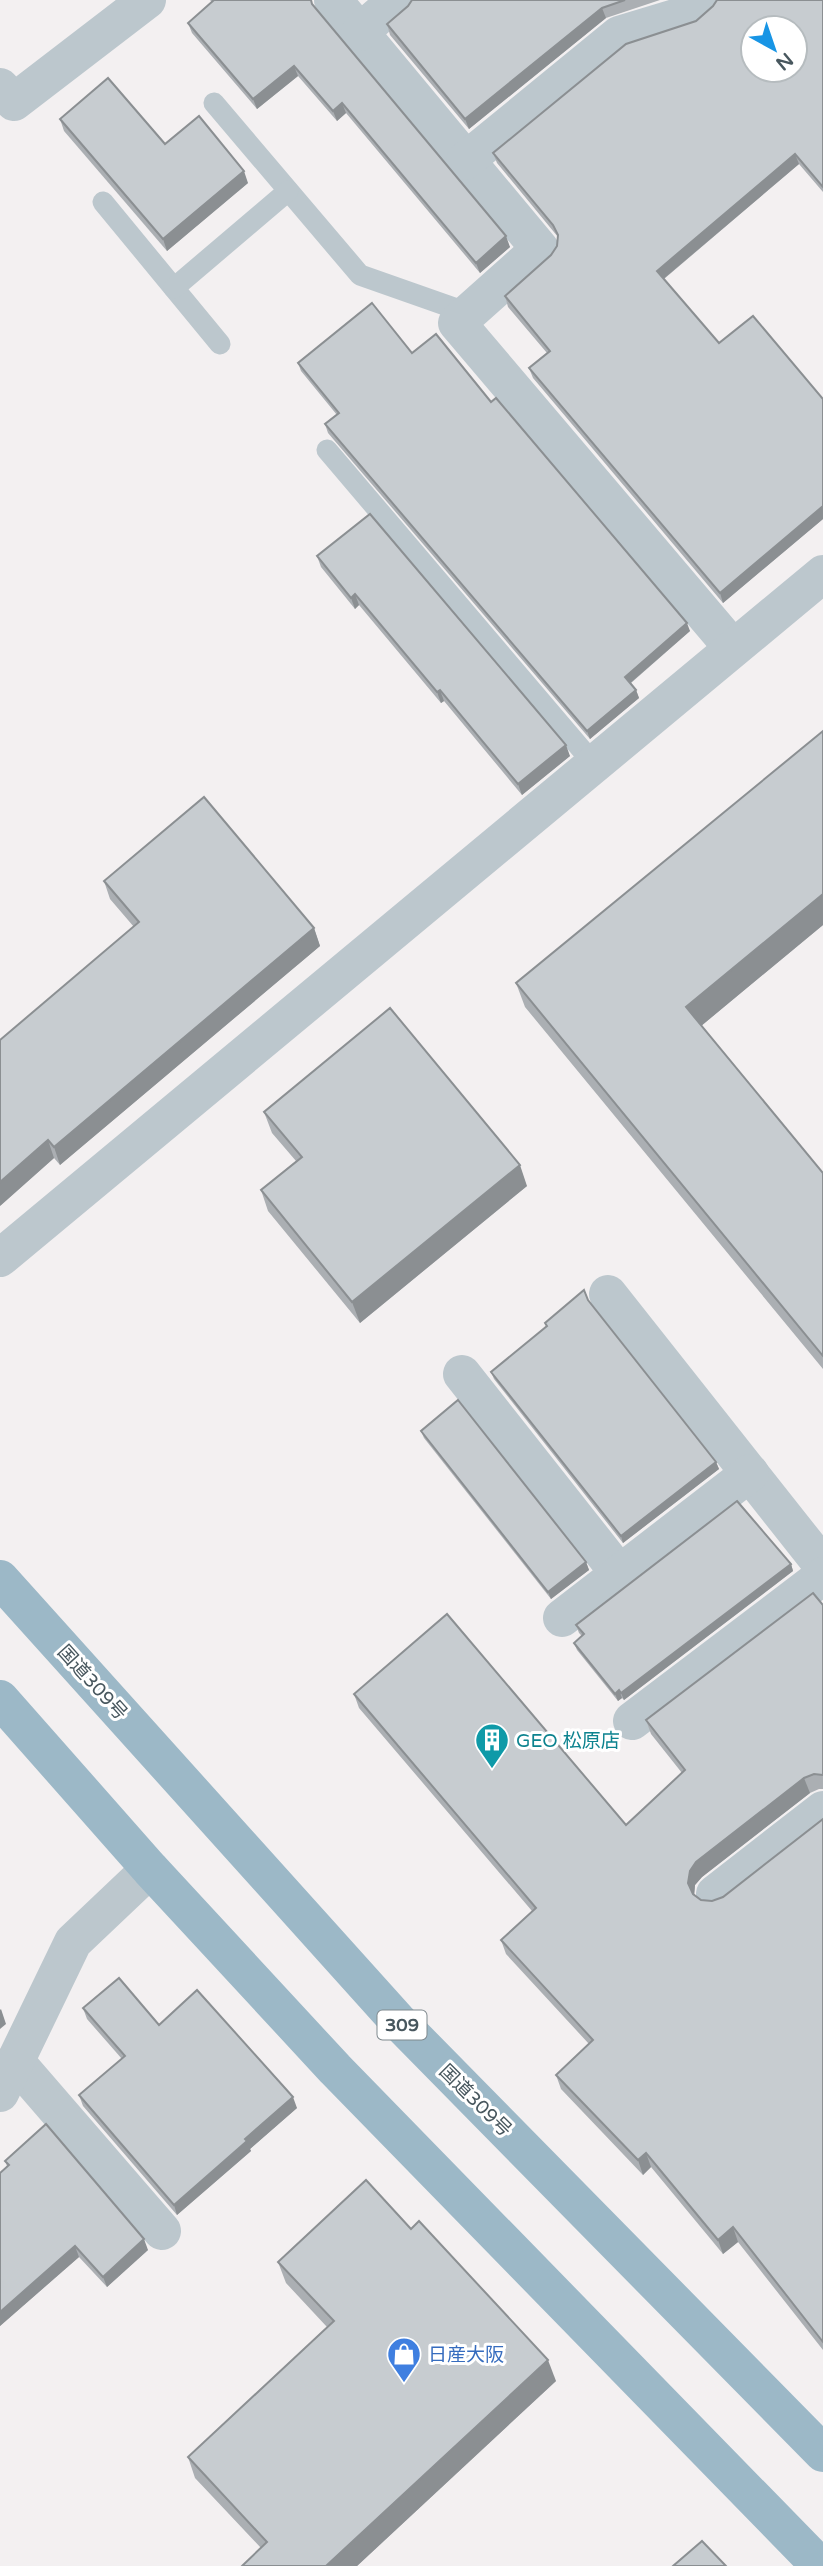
<svg xmlns="http://www.w3.org/2000/svg" width="823" height="2566" font-family="'Varela Round','Noto Sans JP',sans-serif">
<style>
.lines{fill:none;stroke-linecap:round;stroke-linejoin:round}
.service{stroke:#bcc7cd;stroke-width:21}
.minor{stroke:#bcc7cd;stroke-width:38}
.trunk{stroke:#9cb8c7;stroke-width:38}
.wall{fill:#abafb3}
.shaded-wall{fill:#8b8f92}
.building{fill:#c7ccd0;stroke:#8b8f92;stroke-width:2;fill-rule:evenodd}
.labels{text-anchor:middle;stroke-width:6;stroke-linejoin:round;paint-order:stroke}
.shield{fill:#fff;stroke:#7f898e;stroke-width:2}
.shield-label{font-size:18px;font-weight:bold;fill:#48575e}
.street-label{font-size:19px;fill:#48575e;stroke:#fff}
.culture-label{font-size:19px;fill:#0d838f;stroke:#fff;text-anchor:start}
.shop-label{font-size:19px;fill:#366cbe;stroke:#fff;text-anchor:start}
</style>
<rect width="100%" height="100%" fill="#f3f0f1"/>
<g class="lines">
<!-- service -->
<g class="service">
<polyline points="214,103 360,275 468,313"/>
<polyline points="103,202 220,344"/>
<polyline points="174,288 288,191"/>
<polyline points="327,450 594,764"/>
</g>
<!-- minor -->
<g class="minor">
<polyline points="333,0 540,249 457,323 733,648"/>
<polyline points="360,32 397,0"/>
<polyline points="0,87 14,102 147,0"/>
<polyline points="465,161 619,35 685,15 702,0"/>
<polyline points="0,1258 823,574"/>
<polyline points="608,1294 823,1566"/>
<polyline points="462,1374 619,1573"/>
<polyline points="562,1618 750,1473"/>
<polyline points="632,1721 823,1576"/>
<polyline points="715,1894 823,1810"/>
<polyline points="15,2061 162,2231"/>
<polyline points="0,2093 73,1942 150,1869"/>
</g>
<!-- trunk -->
<g class="trunk">
<polyline points="0,1579 397,2020 823,2453"/>
<polyline points="0,1699 150,1869 335,2069 820,2566"/>
</g>
</g>
<!-- wall -->
<g class="wall">
<polygon points="210,0 312,0 312,4 510,247 480,273 346,113 337,121 298,76 257,109 192,33 188,23 212,2"/>
<polygon points="412,0 660,0 606,18 469,129 390,35 387,24 408,6"/>
<polygon points="823,0 823,192 799,164 664,279 719,343 823,399 823,519 723,603 533,378 529,368 547,353 508,307 505,296 551,255 557,246 558,237 497,163 493,153 696,21 713,6"/>
<polygon points="60,119 165,144 248,183 167,251 64,131"/>
<polygon points="412,353 491,402 690,631 631,683 636,690 639,698 590,739 328,433 325,424 337,415 301,371 298,363"/>
<polygon points="317,556 570,756 522,795 444,701 441,703 359,605 355,609 321,567"/>
<polygon points="823,731 823,925 701,1026 823,1173 823,1369 525,1007 516,983"/>
<polygon points="104,881 314,928 320,946 60,1165 54,1158 0,1206 134,927 110,899"/>
<polygon points="264,1112 527,1186 360,1323 268,1211 261,1190 296,1161 272,1133"/>
<polygon points="588,1300 716,1462 719,1469 623,1543 494,1379 491,1372 546,1327 545,1323"/>
<polygon points="421,1431 586,1562 589,1570 551,1599 424,1438"/>
<polygon points="791,1564 793,1571 624,1700 622,1698 618,1701 577,1650 574,1643 582,1636 579,1633 576,1625"/>
<polygon points="823,1605 823,1789 819,1789 810,1793 702,1877 695,1885 694,1894 701,1900 712,1901 723,1897 823,1819 823,2350 738,2242 723,2254 651,2167 643,2175 561,2089 556,2075 589,2044 506,1954 501,1940 532,1911 359,1708 354,1694 626,1825 682,1773 651,1734 646,1720"/>
<polygon points="83,2008 159,2025 297,2108 250,2149 251,2151 177,2215 83,2106 79,2095 122,2059 87,2019"/>
<polygon points="5,2161 148,2250 107,2287 79,2257 0,2326 0,2173 7,2166"/>
<polygon points="278,2262 556,2381 357,2566 242,2566 261,2548 195,2478 188,2457 327,2327 286,2283"/>
</g>
<!-- shaded-wall -->
<g class="shaded-wall">
<polygon points="602,8 606,18 469,129 465,119"/>
<polygon points="294,66 298,76 257,109 253,99"/>
<polygon points="342,103 346,113 337,121 333,111"/>
<polygon points="795,154 799,164 661,281 657,271"/>
<polygon points="244,171 248,183 167,251 163,239"/>
<polygon points="506,236 510,247 480,273 476,263"/>
<polygon points="823,506 823,519 723,603 720,593"/>
<polygon points="355,594 359,605 355,609 351,598"/>
<polygon points="687,623 690,631 628,685 625,677"/>
<polygon points="440,690 444,701 441,703 437,692"/>
<polygon points="636,690 639,698 590,739 587,731"/>
<polygon points="566,745 570,756 522,795 518,784"/>
<polygon points="823,894 823,925 695,1031 686,1007"/>
<polygon points="314,928 320,946 60,1165 54,1147"/>
<polygon points="48,1140 54,1158 0,1206 0,1182"/>
<polygon points="520,1165 527,1186 360,1323 352,1302"/>
<polygon points="716,1462 719,1469 623,1543 621,1536"/>
<polygon points="586,1562 589,1570 551,1599 548,1592"/>
<polygon points="791,1564 793,1571 624,1700 621,1693"/>
<polygon points="619,1690 622,1698 618,1701 615,1694"/>
<polygon points="804,1778 810,1793 702,1877 695,1885 694,1898 688,1883 690,1871 696,1862"/>
<polygon points="1,2009 6,2024 0,2029 0,2010"/>
<polygon points="293,2097 297,2108 250,2149 251,2151 177,2215 174,2205 245,2139"/>
<polygon points="646,2153 651,2167 643,2175 638,2160"/>
<polygon points="733,2227 738,2242 723,2254 718,2240"/>
<polygon points="144,2239 148,2250 107,2287 103,2277"/>
<polygon points="75,2246 79,2257 0,2326 0,2312"/>
<polygon points="548,2360 556,2381 357,2566 326,2566"/>
</g>
<!-- building -->
<g class="building">
<polygon points="214,0 311,0 312,4 506,236 476,263 342,103 333,111 294,66 253,99 188,23"/>
<polygon points="412,0 625,0 602,8 465,119 387,24 408,6"/>
<path d="M717 0H823V187L795 154 657 271 719 343 753 316 823 399V506L720 593 529 368 550 351 505 296 551 255 557 246 558 235 553 225 493 153 626 44 696 21 713 6ZM753 28H795V70H753Z"/>
<polygon points="108,78 165,144 199,116 244,171 163,239 60,119"/>
<polygon points="372,303 412,353 436,334 491,402 496,398 687,623 625,677 636,690 587,731 325,424 339,413 298,363"/>
<polygon points="370,514 566,745 518,784 440,690 437,692 355,594 351,598 317,556"/>
<polygon points="823,731 823,894 686,1007 823,1173 823,1356 516,983"/>
<polygon points="204,797 314,928 54,1147 48,1140 0,1182 0,1040 139,922 104,881"/>
<polygon points="390,1008 520,1165 352,1302 261,1190 302,1157 264,1112"/>
<polygon points="584,1290 588,1300 716,1462 621,1536 491,1372 547,1326 545,1323"/>
<polygon points="458,1400 586,1562 548,1592 421,1431"/>
<polygon points="737,1501 791,1564 621,1693 619,1690 615,1694 574,1643 584,1634 576,1625"/>
<polygon points="813,1593 823,1605 823,1775 814,1774 804,1778 696,1862 690,1871 688,1883 693,1894 701,1900 712,1901 723,1897 823,1819 823,2342 733,2227 718,2240 646,2153 638,2160 556,2075 593,2040 501,1940 536,1908 354,1694 447,1614 626,1825 685,1770 646,1720"/>
<polygon points="119,1978 159,2025 197,1990 293,2097 245,2139 247,2141 174,2205 79,2095 125,2056 83,2008"/>
<polygon points="46,2124 144,2239 103,2277 75,2246 0,2312 0,2173 9,2165 5,2161"/>
<polygon points="366,2180 411,2229 419,2221 548,2360 326,2566 242,2566 267,2542 188,2457 334,2321 278,2262"/>
<polygon points="702,2541 726,2566 673,2566"/>
</g>
<!-- icons -->
<defs>
<g id="building-pin" transform="scale(1.75)"><path d="M0 17L-7.5 6A9.5 9.5 0 1 1 7.5 6Z" fill="#0f9aa8" stroke="#fff"/><path d="M-4-6H4V6H1V3H-1V6H-4ZM-2.5-4.3h1.7v1.8h-1.7ZM.8-4.3h1.7v1.8H.8ZM-2.5-1h1.7V.8h-1.7ZM.8-1h1.7V.8H.8Z" fill="#fff"/></g>
<g id="shop-pin" transform="scale(1.75)"><path d="M0 17L-7.5 6A9.5 9.5 0 1 1 7.5 6Z" fill="#3f7fe0" stroke="#fff"/><path d="M-5-2.5h2.3a2.7 3.5 0 0 1 5.4 0H5L5.5 6h-11ZM-1.5-2.5h3a1.5 2.3 0 0 0-3 0Z" fill="#fff"/></g>
</defs>
<g fill-rule="evenodd">
<use href="#building-pin" x="492" y="1740"/>
<use href="#shop-pin" x="404" y="2354"/>
</g>
<g class="labels">
<!-- shield labels -->
<rect class="shield" x="377.5" y="2010.5" width="49" height="29" rx="5"/>
<g class="shield-label">
<text x="402" y="2031">309</text>
</g>
<!-- street labels -->
<g class="street-label">
<text transform="translate(93 1682) rotate(48)" y="7">国道309号</text>
<text transform="translate(476 2100) rotate(45)" y="7">国道309号</text>
</g>
<!-- culture labels -->
<g class="culture-label">
<text x="516" y="1747">GEO 松原店</text>
</g>
<!-- shop labels -->
<g class="shop-label">
<text x="428" y="2361">日産大阪</text>
</g>
</g>
<!-- north arrow -->
<g transform="translate(774 49) rotate(140)"><circle r="33" fill="#ffffff" stroke="#b6bcbf" stroke-width="2"/>
<path d="M0-5L12 26L0 18L-12 26Z" fill="#1895e5"/>
<text y="-10" font-size="19" font-weight="bold" text-anchor="middle" fill="#48575e">N</text>
</g>
</svg>
